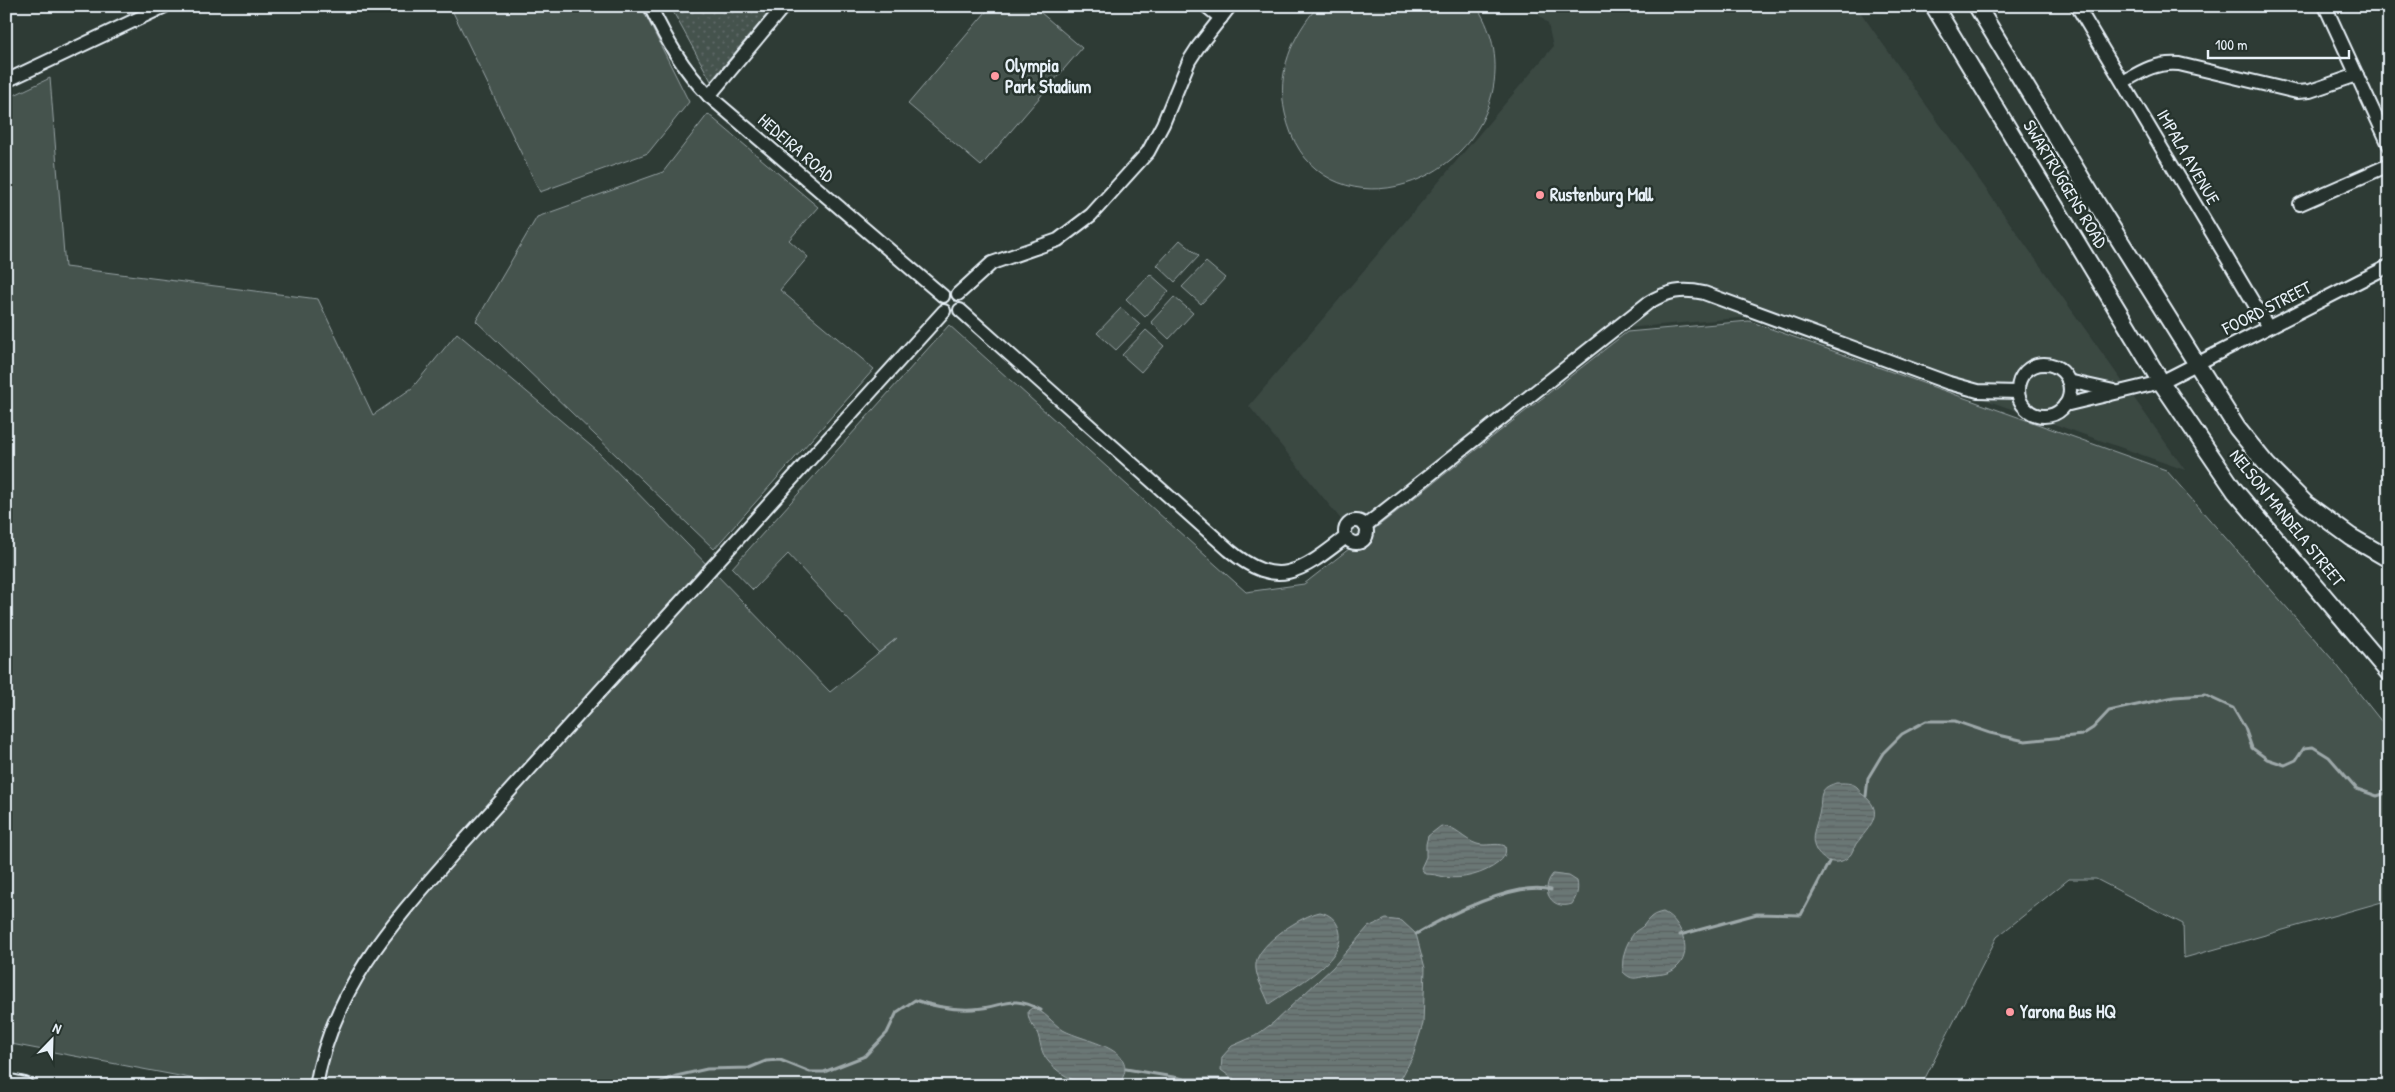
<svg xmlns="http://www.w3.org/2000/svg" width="2395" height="1092" font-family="'Patrick Hand',sans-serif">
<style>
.built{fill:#3b4843}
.grass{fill:#45524e;stroke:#96a2a3}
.park{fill:url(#park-dots);stroke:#96a2a3}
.water{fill:url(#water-rules);stroke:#9da8a9}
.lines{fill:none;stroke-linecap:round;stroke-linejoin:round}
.stream{stroke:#9da8a9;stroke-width:3}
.minor-casing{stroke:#e8f1f8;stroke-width:16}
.major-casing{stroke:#e8f1f8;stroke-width:20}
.minor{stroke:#26332d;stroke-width:12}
.major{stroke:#26332d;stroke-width:16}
.poi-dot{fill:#ff9aa2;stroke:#26332d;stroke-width:2}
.labels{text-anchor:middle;stroke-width:5;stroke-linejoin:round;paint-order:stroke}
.poi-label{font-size:18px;font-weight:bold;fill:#e8f1f8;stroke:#26332d;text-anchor:start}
.street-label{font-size:18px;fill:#e8f1f8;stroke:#26332d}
</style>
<defs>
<pattern id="park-dots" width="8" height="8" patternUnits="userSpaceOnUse" patternTransform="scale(1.25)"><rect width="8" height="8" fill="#45524e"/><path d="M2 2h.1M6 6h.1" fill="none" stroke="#606b68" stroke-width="1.8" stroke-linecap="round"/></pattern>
<pattern id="water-rules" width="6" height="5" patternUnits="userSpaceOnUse" patternTransform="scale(1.25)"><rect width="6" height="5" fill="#6b7775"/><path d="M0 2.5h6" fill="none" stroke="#586060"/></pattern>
</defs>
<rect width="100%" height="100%" fill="#2e3b35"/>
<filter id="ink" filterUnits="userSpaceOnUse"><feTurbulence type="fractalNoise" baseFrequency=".02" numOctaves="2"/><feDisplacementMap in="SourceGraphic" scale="10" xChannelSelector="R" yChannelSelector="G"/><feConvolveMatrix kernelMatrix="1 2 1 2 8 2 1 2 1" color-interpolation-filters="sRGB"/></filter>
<g filter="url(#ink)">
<!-- built -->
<polygon class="built" points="1530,6 1856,6 2185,470 1749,317 1626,328 1356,538 1249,406 1553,47 1548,24"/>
<!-- grass -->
<g class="grass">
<polygon points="450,6 641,6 689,102 648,153 540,192"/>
<polygon points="991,6 1033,6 1082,48 981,166 908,104"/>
<path d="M1318 6 1477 7C1494 34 1499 63 1492 94 1466 200 1310 232 1285 113 1276 73 1292 36 1318 6Z"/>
<polygon points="50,78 65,267 318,299 373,415 412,388 457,333 597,451 830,692 897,638 879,653 788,554 753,590 732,568 949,325 1246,592 1304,584 1627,332 1749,321 2166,470 2332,659 2389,731 2389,900 2184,958 2183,924 2096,879 2069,879 1997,937 1921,1086 232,1086 6,1043 6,99"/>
<polygon points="708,114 818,207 789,240 808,257 780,290 874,369 714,549 476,321 537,217 663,172"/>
<polygon points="1180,240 1199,256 1175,282 1157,265"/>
<polygon points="1206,262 1225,278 1201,304 1182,287"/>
<polygon points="1150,274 1169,291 1145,317 1126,299"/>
<polygon points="1174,297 1193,313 1169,339 1151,322"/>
<polygon points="1121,308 1140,325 1116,350 1097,333"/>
<polygon points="1146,330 1164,346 1141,372 1122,355"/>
</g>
<!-- park -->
<polygon class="park" points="670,6 774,6 711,81"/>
<!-- water -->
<g class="water">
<path d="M1836 783C1843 783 1853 782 1858 788 1861 793 1857 791 1862 794 1887 812 1869 827 1856 844 1854 847 1853 851 1851 854 1842 866 1826 864 1818 853 1807 838 1818 825 1820 809 1821 803 1820 796 1823 791 1826 786 1831 785 1836 783Z"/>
<path d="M1441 826C1456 827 1464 840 1477 844 1486 847 1497 842 1505 846 1507 853 1504 858 1498 863 1484 874 1462 880 1444 877 1437 875 1432 874 1425 874L1421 868 1426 857V844L1428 836Z"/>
<path d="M1553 874 1569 876 1577 881C1579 890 1577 896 1572 904 1552 911 1539 890 1553 874Z"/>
<path d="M1320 912C1329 914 1336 919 1339 929 1349 960 1291 988 1269 1004 1265 992 1254 976 1256 963 1259 943 1301 916 1320 912Z"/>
<path d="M1663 912C1680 919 1693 950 1679 965 1670 976 1658 974 1647 976 1635 978 1632 981 1623 972 1621 957 1626 943 1635 932 1638 929 1642 928 1644 925 1650 917 1653 914 1663 912Z"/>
<polygon points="1386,919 1402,921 1416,934 1425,968 1423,1024 1413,1056 1402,1077 1393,1086 1251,1086 1233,1079 1221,1070 1222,1057 1232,1046 1255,1036 1273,1023 1333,967 1368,927"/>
<path d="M1032 1008C1045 1011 1052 1023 1063 1030 1084 1042 1144 1048 1119 1084 1096 1092 1063 1080 1048 1061 1040 1052 1041 1042 1037 1032 1032 1024 1028 1022 1028 1011Z"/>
</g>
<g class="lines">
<!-- stream -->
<g class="stream">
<polyline points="1866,796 1868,778 1883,753 1902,734 1926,721 1955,721 1990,733 2025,741 2082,735 2093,728 2109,711 2174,697 2205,695 2233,708 2245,728 2252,748 2267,759 2285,765 2296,760 2304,748 2313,747 2329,757 2357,789 2377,796 2389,792"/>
<path d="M1416 934C1446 916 1516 880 1551 890"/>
<polyline points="1680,935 1757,914 1801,915 1829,862"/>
<polyline points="1126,1069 1185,1079 1233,1079"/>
<path d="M652 1086 676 1076 707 1069 749 1068 766 1061 780 1060 810 1072H824L865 1056 887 1033 897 1012 915 1000C935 1007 952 1010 973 1009 1004 1008 1009 993 1041 1010"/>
</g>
<!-- minor casing -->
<g class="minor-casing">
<g id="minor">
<path d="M650 6C667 41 682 68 709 96L943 296"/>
<polyline points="1206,6 1221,18"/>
<polyline points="2077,6 2268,327"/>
<polyline points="2325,6 2389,145"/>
<polyline points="6,81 165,6"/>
<path d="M2123 82C2142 71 2156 62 2179 64L2297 92 2310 91 2357 75"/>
<polyline points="709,96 784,6"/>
<polyline points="2300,204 2389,165"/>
<polyline points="958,294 992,263 1058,240 1091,215 1148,152 1163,124 1189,61 1198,47 1230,6"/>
<path d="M960 310 1229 550C1278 591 1302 571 1346 537"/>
<circle cx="2044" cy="390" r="26"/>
<polyline points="2068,381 2114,391"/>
<polyline points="2065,405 2161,382 2389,266"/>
<circle cx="1356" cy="532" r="11"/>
<path d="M1365 526 1648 303C1667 291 1682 288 1704 293L1949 383 1978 391 2018 392"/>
<path d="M316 1086C333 986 395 920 459 847L944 311"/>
</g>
</g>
<!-- major casing -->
<g class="major-casing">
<g id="major">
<polyline points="1934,6 2161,382 2235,491 2389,673"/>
<polyline points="1977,6 2095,201 2237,428 2267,465 2306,504 2351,537 2389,559"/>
<polyline points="6,1082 25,1086"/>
</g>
</g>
<!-- minor -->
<use href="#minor" class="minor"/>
<!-- major -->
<use href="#major" class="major"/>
</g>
</g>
<!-- markers -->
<g class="poi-dot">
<circle cx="995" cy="76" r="5"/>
<circle cx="1540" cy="195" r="5"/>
<circle cx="2010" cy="1012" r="5"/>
</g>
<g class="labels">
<!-- poi labels -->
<g class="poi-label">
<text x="1005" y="72">Olympia<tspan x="1005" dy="21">Park Stadium</tspan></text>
<text x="1550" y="201">Rustenburg Mall</text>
<text x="2020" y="1018">Yarona Bus HQ</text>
</g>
<!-- street labels -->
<g class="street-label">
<text transform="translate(796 148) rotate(41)" y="6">HEDEIRA ROAD</text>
<text transform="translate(2188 157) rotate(60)" y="6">IMPALA AVENUE</text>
<text transform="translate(2065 184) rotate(59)" y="6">SWARTRUGGENS ROAD</text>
<text transform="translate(2267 308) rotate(-27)" y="6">FOORD STREET</text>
<text transform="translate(2287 518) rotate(51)" y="6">NELSON MANDELA STREET</text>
</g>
</g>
<!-- margin -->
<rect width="2395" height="1092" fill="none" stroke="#26332d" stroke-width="25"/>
<rect x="12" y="12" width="2370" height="1067" fill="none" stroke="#e8f1f8" stroke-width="2" filter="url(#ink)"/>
<!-- north arrow -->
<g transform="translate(52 1040) rotate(23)" stroke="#26332d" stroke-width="4" paint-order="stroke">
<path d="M0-4L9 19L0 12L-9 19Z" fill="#e8f1f8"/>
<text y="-8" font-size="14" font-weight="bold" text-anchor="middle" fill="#e8f1f8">N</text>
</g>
<!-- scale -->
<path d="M2208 50v8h141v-8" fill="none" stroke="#e8f1f8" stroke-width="2.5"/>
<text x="2215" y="50" font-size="15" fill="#e8f1f8" stroke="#26332d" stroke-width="4" paint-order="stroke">100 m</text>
</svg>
